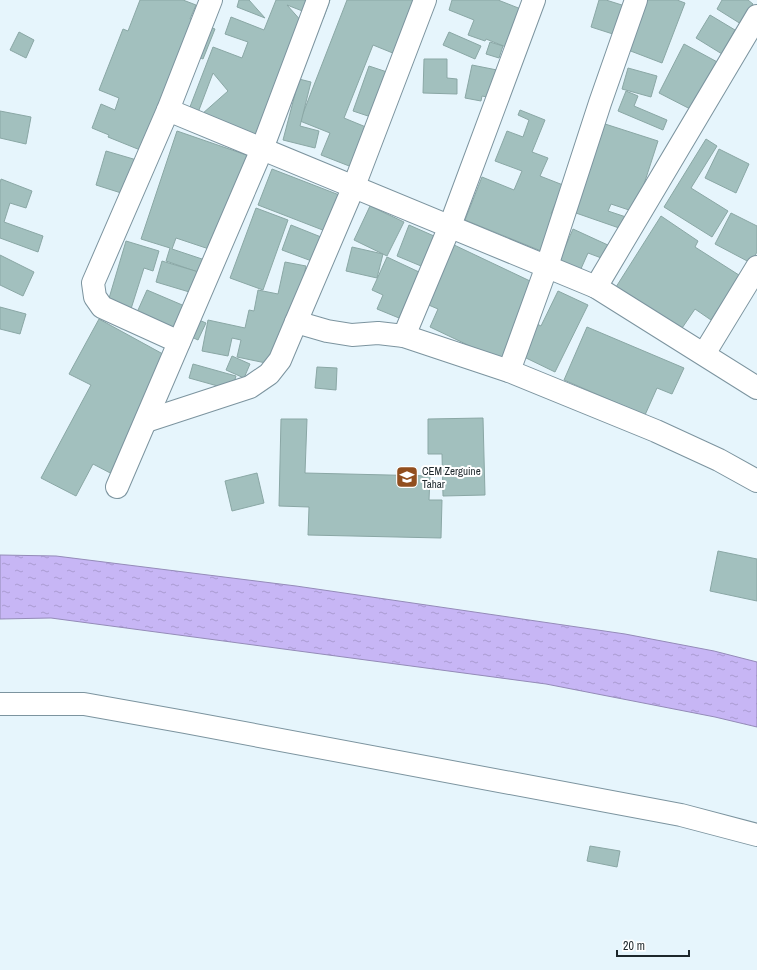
<svg xmlns="http://www.w3.org/2000/svg" width="757" height="970" font-family="'Archivo Narrow',sans-serif">
<style>
.water{fill:url(#water-ripples);stroke:#948bb8}
.building{fill:#a2c0be;stroke:#8aa7a5}
.lines{fill:none;stroke-linecap:round;stroke-linejoin:round}
.minor-casing{stroke:#7c949f;stroke-width:24}
.secondary-casing{stroke:#7c949f;stroke-width:24}
.minor{stroke:#fff;stroke-width:22}
.secondary{stroke:#fff;stroke-width:22}
.labels{text-anchor:middle;stroke-width:4;stroke-linejoin:round;paint-order:stroke}
.poi-label{font-size:11px;fill:#1d272b;stroke:#fff;text-anchor:start}
</style>
<defs>
<pattern id="water-ripples" width="26" height="14" patternUnits="userSpaceOnUse"><rect width="26" height="14" fill="#c7b6f5"/><path d="M2 4q2-2 4 0t4 0M15 11q2-2 4 0t4 0" fill="none" stroke="#aa9cd2"/></pattern>
</defs>
<rect width="100%" height="100%" fill="#e6f5fc"/>
<!-- water -->
<polygon class="water" points="0,555 56,556 296,586 625,634 714,651 757,662 757,727 715,717 546,684 51,618 0,619"/>
<!-- building -->
<g class="building">
<polygon points="140,0 183,0 196,5 190,19 215,29 203,59 194,55 155,156 108,137 109,135 92,128 101,104 115,110 119,98 99,90 123,29 128,31"/>
<polygon points="239,0 249,0 265,18 237,7"/>
<polygon points="276,0 330,0 323,19 287,5 311,32 270,140 202,114 228,91 213,73 199,110 183,125 213,47 242,58 248,42 225,34 231,17 264,30"/>
<polygon points="347,0 434,0 410,60 373,45 344,118 378,132 362,171 321,155 330,133 300,121"/>
<polygon points="452,0 498,0 531,13 516,51 486,39 485,41 468,35 474,20 449,10"/>
<polygon points="599,0 606,0 625,6 616,35 591,27"/>
<polygon points="646,0 677,0 685,3 662,63 628,50 644,9 642,9"/>
<polygon points="722,0 748,0 753,4 741,24 717,9"/>
<polygon points="710,15 735,30 722,54 696,38"/>
<polygon points="19,32 34,40 26,58 10,50"/>
<polygon points="449,32 481,46 475,59 443,45"/>
<polygon points="490,42 503,46 499,58 486,54"/>
<polygon points="684,44 721,64 696,112 659,93"/>
<polygon points="424,59 447,59 447,78 457,79 457,94 423,93"/>
<polygon points="472,65 512,73 507,101 482,96 481,101 465,98"/>
<polygon points="369,66 393,74 377,119 353,111"/>
<polygon points="628,68 657,76 651,97 622,89"/>
<polygon points="299,79 311,82 300,126 319,131 315,148 283,140"/>
<polygon points="626,91 638,96 634,106 667,120 663,130 618,111"/>
<polygon points="520,110 545,120 532,152 548,158 540,176 563,185 551,214 560,218 546,253 465,220 482,177 514,190 522,171 495,161 507,131 523,137 529,120 518,115"/>
<polygon points="0,111 31,117 26,144 0,138"/>
<polygon points="602,123 658,141 635,212 611,204 608,211 626,217 622,229 573,212"/>
<polygon points="177,131 261,160 221,253 176,238 172,249 214,263 209,276 166,261 170,248 141,239"/>
<polygon points="706,139 717,146 691,188 728,211 712,237 664,207"/>
<polygon points="719,149 749,164 736,193 705,178"/>
<polygon points="106,151 147,163 137,198 96,185"/>
<polygon points="272,169 347,198 333,234 258,205"/>
<polygon points="1,179 32,191 26,208 10,203 4,222 43,236 38,252 0,238 0,183"/>
<polygon points="370,206 404,222 387,256 354,240"/>
<polygon points="256,208 288,220 263,290 230,278"/>
<polygon points="731,213 757,226 757,252 751,263 715,244"/>
<polygon points="661,216 698,241 695,247 742,277 726,303 723,301 711,320 695,309 678,334 616,287"/>
<polygon points="291,225 326,239 317,263 282,250"/>
<polygon points="409,225 434,236 421,266 397,256"/>
<polygon points="573,229 610,246 604,259 588,253 580,271 559,261"/>
<polygon points="126,241 159,251 153,271 144,268 130,312 107,305"/>
<polygon points="452,244 549,290 533,322 541,326 558,291 588,305 555,372 522,356 516,368 430,327 438,309 424,303"/>
<polygon points="352,247 383,254 377,278 346,271"/>
<polygon points="0,255 34,272 23,296 0,285"/>
<polygon points="387,257 419,272 399,318 377,309 383,295 372,290"/>
<polygon points="162,261 202,273 196,294 156,282"/>
<polygon points="285,262 306,266 285,367 237,357 241,340 232,338 228,356 202,351 208,320 245,328 249,310 254,311 258,290 278,294"/>
<polygon points="147,290 194,310 192,317 206,323 198,340 185,334 134,319"/>
<polygon points="0,307 26,314 20,334 0,329"/>
<polygon points="99,319 172,359 116,476 93,464 76,496 41,478 91,385 69,374"/>
<polygon points="587,327 684,368 672,394 657,388 645,415 564,380"/>
<polygon points="232,356 250,364 244,378 226,370"/>
<polygon points="193,364 236,376 232,390 189,378"/>
<polygon points="317,367 337,368 336,390 315,388"/>
<polygon points="483,418 485,495 443,496 442,454 428,454 428,419"/>
<polygon points="281,419 307,419 305,473 430,476 429,500 442,500 441,538 308,535 309,507 279,506"/>
<polygon points="257,473 264,503 232,511 225,481"/>
<polygon points="718,551 757,559 757,601 710,591"/>
<polygon points="590,846 620,851 617,867 587,861"/>
</g>
<g class="lines">
<!-- minor casing -->
<g class="minor-casing">
<g id="minor">
<polyline points="168,110 596,287 757,388"/>
<polyline points="596,287 757,16"/>
<polyline points="296,322 354,186 425,0"/>
<polyline points="404,336 450,226 534,0"/>
<polyline points="179,342 102,307 95,297 93,283 168,110 211,0"/>
<polyline points="704,354 757,267"/>
<polyline points="509,371 547,266 600,103 636,0"/>
<polyline points="146,421 250,387 269,374 280,360 296,322 327,331 352,335 378,333 404,336 509,371 656,431 719,460 757,481"/>
<polyline points="117,487 262,149 318,0"/>
</g>
</g>
<!-- secondary casing -->
<g class="secondary-casing">
<polyline id="secondary" points="0,704 84,704 185,722 681,815 757,835"/>
</g>
<!-- minor -->
<use href="#minor" class="minor"/>
<!-- secondary -->
<use href="#secondary" class="secondary"/>
</g>
<!-- icons -->
<defs>
<g id="school-square" transform="scale(1.15)"><rect x="-9" y="-9" width="18" height="18" rx="4" fill="#914e1e" stroke="#fff"/><path d="M0-5L7-2L0 1L-7-2ZM-4 1L0 2.5L4 1V4Q0 6-4 4Z" fill="#fff"/></g>
</defs>
<g fill-rule="evenodd">
<use href="#school-square" x="407" y="477"/>
</g>
<g class="labels">
<!-- poi labels -->
<g class="poi-label">
<text x="422" y="475">CEM Zerguine<tspan x="422" dy="13">Tahar</tspan></text>
</g>
</g>
<!-- scale -->
<path d="M617 950v6h72v-6" fill="none" stroke="#1d272b" stroke-width="2"/>
<text x="623" y="950" font-size="12" fill="#1d272b" stroke="#ffffff" stroke-width="3" paint-order="stroke">20 m</text>
</svg>
